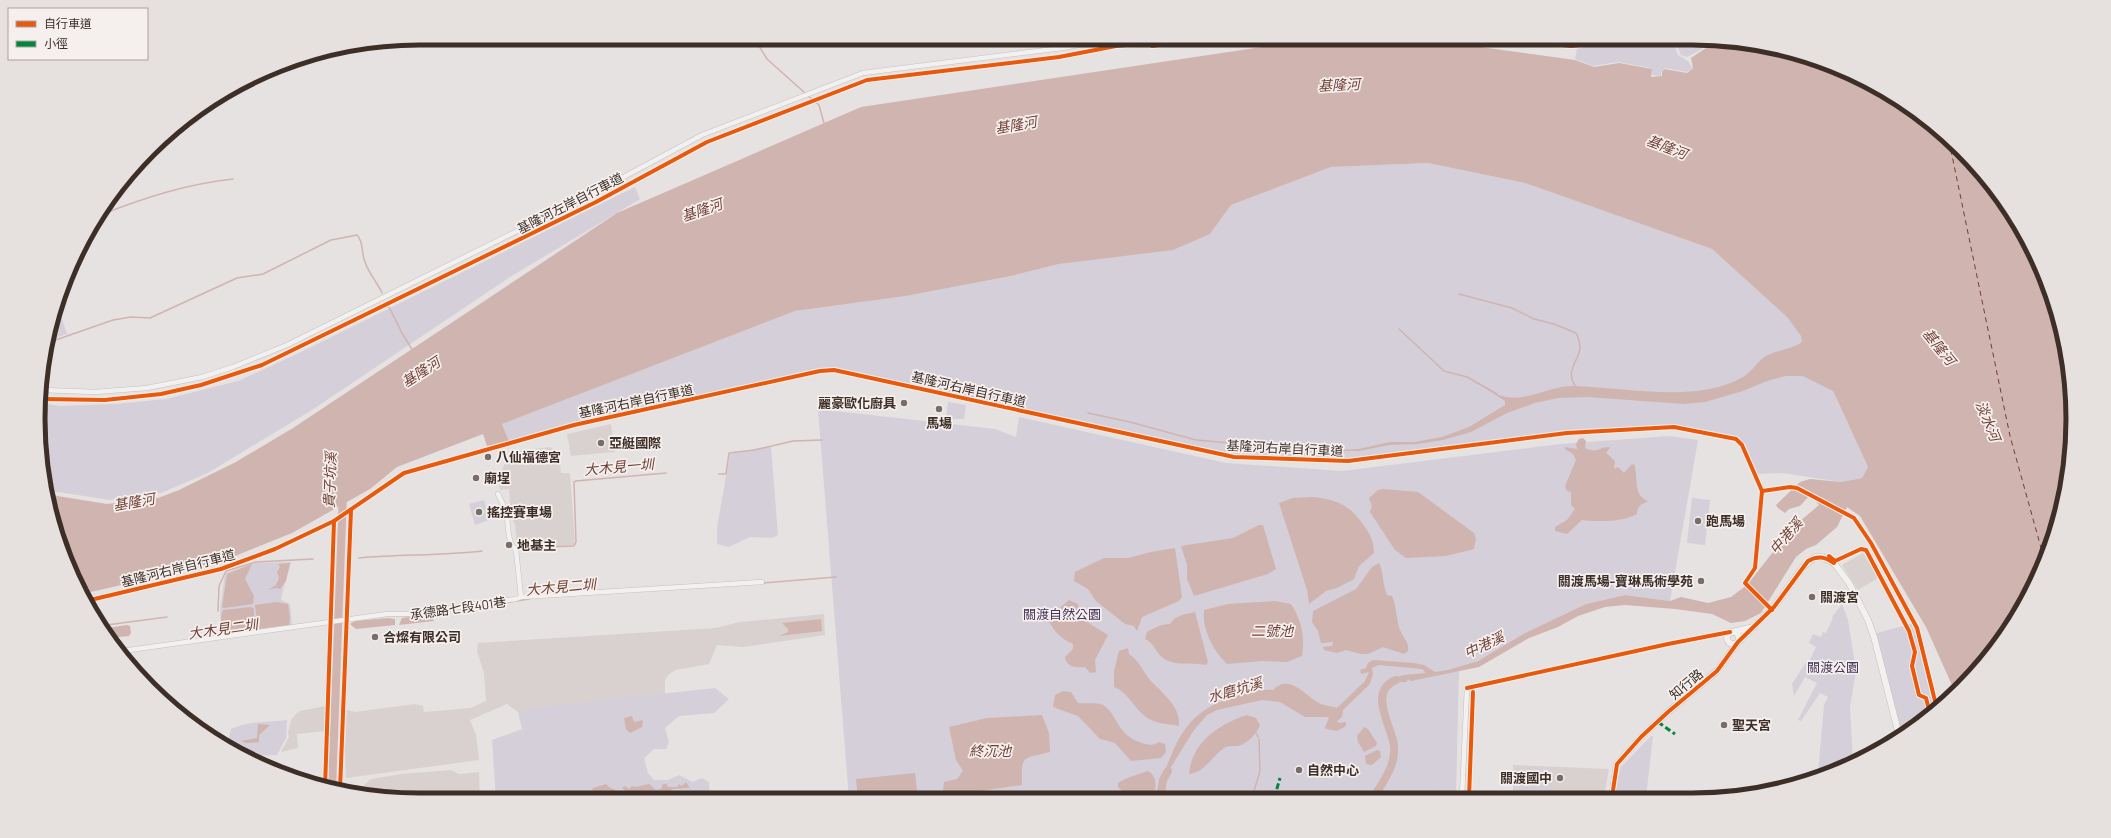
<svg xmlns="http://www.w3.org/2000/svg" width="2111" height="838" font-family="Barlow,'Noto Sans TC',sans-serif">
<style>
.built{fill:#d9d1cf}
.green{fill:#d5cfd9;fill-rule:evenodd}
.water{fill:#d0b4b0}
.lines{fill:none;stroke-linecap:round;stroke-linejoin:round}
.stream{stroke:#d0b4b0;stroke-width:1.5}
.river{stroke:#d0b4b0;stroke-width:8}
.ferry{stroke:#713f34;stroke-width:1;stroke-dasharray:5 4;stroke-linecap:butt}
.minor-casing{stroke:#c4c0bf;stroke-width:5.5}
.tertiary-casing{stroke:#c4c0bf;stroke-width:7}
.minor{stroke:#f3f1f0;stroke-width:4.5}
.tertiary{stroke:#f3f1f0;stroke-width:6}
.quiet{stroke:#00873e;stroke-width:3;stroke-dasharray:6 3;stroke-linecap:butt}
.cycleway-casing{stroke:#f5f0ee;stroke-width:6}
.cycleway{stroke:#e8590c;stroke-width:4}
.poi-dot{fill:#796d69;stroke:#f5f0ee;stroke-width:1.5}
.labels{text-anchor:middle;stroke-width:3.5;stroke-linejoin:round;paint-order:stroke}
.street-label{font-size:13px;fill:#3e2e28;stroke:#f5f0ee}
.poi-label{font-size:13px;font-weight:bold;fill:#3e2e28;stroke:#f5f0ee;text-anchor:start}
.park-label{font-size:13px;fill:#46365a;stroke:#f5f0ee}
.water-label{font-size:14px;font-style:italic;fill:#713f34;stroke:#f5f0ee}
.rim{fill:none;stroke:#3e2e28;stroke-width:5}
</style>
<rect width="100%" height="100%" fill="#e6e2e1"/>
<!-- built -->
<g class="built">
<polygon points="611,424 615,452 571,456 567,434"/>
<polygon points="550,447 559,453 561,473 570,473 575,545 542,547 517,544 515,525 511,516 509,489 500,490 498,477 511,452"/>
<polygon points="1863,553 1878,578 1858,590 1842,565"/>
<polygon points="824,614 825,635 743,647 717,645 709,664 676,670 669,674 665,680 665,698 525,731 522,715 507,704 470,720 476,735 479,760 346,778 345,752 347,710 355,712 415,704 423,706 424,712 471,708 486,701 484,673 477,651 478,643 715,628 740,622"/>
<polygon points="325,706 325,731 297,734 298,748 281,752 289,737 288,733 291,720 295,715 300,711"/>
<polygon points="1513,765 1609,769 1604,797 1513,797"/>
<polygon points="451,770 459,774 479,772 480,800 419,800 354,791 359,790 371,779 401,774"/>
</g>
<!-- green -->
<g class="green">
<polygon points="1597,38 1672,38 1678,55 1688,61 1692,68 1687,72 1664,68 1664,71 1661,71 1661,76 1652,75 1651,68 1618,62 1593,66 1575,59 1577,49 1594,42"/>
<polygon points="1674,38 1705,40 1706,43 1702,49 1687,57 1681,55"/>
<polygon points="1428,163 1525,183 1712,249 1787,317 1811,348 1825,374 1868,467 1862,478 1841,482 1783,473 1758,474 1739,437 1669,425 1571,431 1362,459 1317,459 1233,456 835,368 821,369 573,422 509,441 502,424 795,311 906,296 1011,276 1059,264 1111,257 1210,234 1231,205 1331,167"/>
<polygon points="635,187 640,199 510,277 312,410 206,474 161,493 110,500 45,490 42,403 60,406 116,404 166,399 238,381 299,353"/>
<polygon points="57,304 67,334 48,340"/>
<polygon points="948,402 966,405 964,419 946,419"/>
<polygon points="818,409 995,429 1016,437 1019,417 1226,463 1342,471 1560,444 1669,436 1698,440 1670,601 1625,595 1586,604 1527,632 1488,657 1459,668 1456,797 849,799"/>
<polygon points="771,446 778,535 772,538 750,537 729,547 717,544 717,528 730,454"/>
<polygon points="1692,498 1710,500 1705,545 1687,543"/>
<polygon points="484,500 489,520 475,525 469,504"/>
<path d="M291 562C288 575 283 587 281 600L290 604 292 625 222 635 220 611 225 573 255 563Z"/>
<polygon points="1842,604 1848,620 1856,671 1850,707 1853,763 1818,774 1824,705 1828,697 1820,693 1801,721 1798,720 1817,683 1805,677 1794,696 1792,684 1807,661 1809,662 1816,647 1809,643 1813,634 1821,637 1823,632 1826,633 1833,618 1832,617"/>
<polygon points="1914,623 1935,711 1901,734 1874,634"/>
<polygon points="715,688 729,699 714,713 679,716 665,728 669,742 666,749 654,749 644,758 648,773 654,780 668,780 679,775 693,782 702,778 709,782 710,799 496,800 492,740 522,729 518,712 542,707"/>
<path d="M287 720 286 738 277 755 243 756 221 742 228 741 231 729C250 720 267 723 287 720Z"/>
<polygon points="1651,736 1653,736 1646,797 1617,796 1615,792 1621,767"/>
<path d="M1522 770H1547L1553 775 1554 784 1546 792 1522 791 1516 786V776ZM1525 773H1546L1549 778V784L1544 787H1524L1520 784 1519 779Z"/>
</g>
<!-- water -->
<g class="water">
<path d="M1308 38 1402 40 1466 45 1575 60 1594 67 1619 63 1652 69 1651 77 1662 76V71H1664V69L1687 73 1693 68 1691 58 1706 48 1707 40 1791 51 1861 77 1924 117 1979 168 1992 186 2022 229 2053 297 2070 370 2072 444 2060 518 2009 630 1955 692 1926 627 1860 516 1847 507 1837 527 1816 545 1806 549 1796 557 1761 613 1745 621 1731 623 1712 614 1675 609 1625 605 1605 607 1578 616 1558 627 1529 638 1479 667 1411 681 1408 679 1406 682H1395L1387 686 1389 680 1404 675 1426 673 1422 669 1379 665 1372 668 1373 674 1370 684 1343 710 1342 717 1337 721 1339 723 1346 722V726L1337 731 1326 729 1325 727 1329 718 1327 717H1305L1280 702 1262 700 1217 710 1207 715 1194 730 1163 780C1165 770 1169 760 1173 751 1187 719 1206 704 1240 695 1251 692 1261 689 1273 690 1290 673 1305 696 1319 703 1324 706 1332 706 1337 708L1365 681 1369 672 1361 674 1360 670 1366 668 1368 663 1373 660 1414 663 1424 665 1435 672 1448 670 1478 661 1527 632 1586 604 1625 595 1670 601 1681 597 1708 603 1731 597 1747 585 1792 528 1819 505 1810 495 1800 506 1789 509 1785 513 1778 508 1776 505 1800 482 1810 479 1841 482 1862 478 1868 467 1833 391 1803 376H1786L1767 381 1743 391 1705 402 1684 404 1587 397 1558 398 1535 403 1507 413 1471 432 1443 440 1417 444 1389 445 1359 451H1325L1359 449 1390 442H1415L1442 437 1469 427 1505 405V401L1467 377C1478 382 1491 394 1502 396 1526 403 1548 386 1573 386 1624 387 1697 404 1743 377 1751 372 1756 364 1763 358 1775 350 1791 350 1802 342L1801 336 1787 317 1712 249 1525 183 1428 163 1331 167 1231 205 1210 234 1173 250 1059 264 1011 276 906 296 795 311 502 424 509 441 487 446 483 434 397 467 370 489 292 533 235 556 196 568 82 594 67 565 45 494 107 504 158 498 179 490 234 463 293 428 617 213 861 107 1296 42Z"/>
<path d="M1583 438 1586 441 1585 448C1598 454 1598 447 1609 447L1610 448 1606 453 1615 461 1614 469 1618 467 1624 473 1631 465 1634 464C1639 477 1632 495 1648 501 1642 504 1637 506 1637 514 1625 522 1596 522 1582 520L1567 534 1555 531V527L1567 520 1575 509 1571 505V492L1567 491 1565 486 1576 460 1573 454 1565 449V447L1577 449 1576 444 1579 439Z"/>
<polygon points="1383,489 1418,492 1474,533 1476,538 1474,549 1446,556 1406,558 1395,550 1370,512 1372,506 1369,498 1378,490"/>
<path d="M1313 497C1337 500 1348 504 1363 524 1370 534 1374 541 1374 553L1359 566 1354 579 1337 588 1326 591 1309 604 1307 590 1279 503 1293 498Z"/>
<polygon points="1259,525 1263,525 1276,569 1268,574 1194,596 1187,579 1187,565 1181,546 1233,538"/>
<polygon points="1175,548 1182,597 1179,601 1142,617 1137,631 1134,626 1125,624 1096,601 1088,589 1074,581 1075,572 1104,558 1128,558 1151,552"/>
<polygon points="290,563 286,581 280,589 276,588 268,590 276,585 279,578 277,572 280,567 278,564"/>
<path d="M1379 563C1383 570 1383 587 1387 595L1392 596C1397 607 1396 619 1400 630 1403 638 1410 643 1408 651L1404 654 1383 647 1368 654H1361L1346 650 1337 653 1324 650 1323 647 1332 646 1333 642 1321 643 1318 631 1312 622 1313 611 1356 589 1372 567Z"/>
<polygon points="252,564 245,579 254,596 253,604 224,608 222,607 227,574"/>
<path d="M1069 600 1078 604C1078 620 1096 627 1108 635L1095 660 1096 672 1090 673 1085 667C1076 668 1066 667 1065 657L1073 649V644C1060 639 1050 627 1046 614L1061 607Z"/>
<path d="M1275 601 1291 604C1302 621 1305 636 1302 656L1287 662 1262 661 1227 664C1213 651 1202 629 1204 610L1228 604Z"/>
<polygon points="277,602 288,604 290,618 289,625 258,629 255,605"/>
<path d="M251 607 254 609V630L224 634C220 628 220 617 223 610Z"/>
<path d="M1195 612 1208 662 1206 665C1192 662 1173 667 1162 657 1155 651 1154 643 1145 639L1147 632C1154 628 1161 624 1170 624 1175 615 1186 614 1195 612Z"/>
<polygon points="430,614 434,621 399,625 402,618"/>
<polygon points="388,618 395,619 395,625 356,629 350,624 355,621"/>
<polygon points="821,619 822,631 779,636 788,632 788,629 782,623"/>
<polygon points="127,625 130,626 131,633 129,636 109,638 101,629"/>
<path d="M1128 648 1129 654C1141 663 1141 669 1150 680 1162 693 1181 706 1179 726 1170 724 1159 724 1151 720 1136 713 1130 693 1114 687V671L1119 651Z"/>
<path d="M1063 691 1071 692 1078 703C1085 704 1097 702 1103 705 1118 714 1116 735 1142 743 1149 745 1153 746 1159 742L1165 744 1166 752 1161 758 1131 761 1115 743 1100 739 1078 716 1053 707 1055 695Z"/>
<path d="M1042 715 1049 733 1050 752C1022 759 1021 755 1022 785L945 796 943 791 944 782 957 779 963 771 956 760 949 727 987 718Z"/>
<path d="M1247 715 1256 718 1260 725C1258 732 1249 742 1241 745 1237 747 1231 745 1226 747 1213 754 1205 773 1189 774 1192 742 1219 724 1247 715Z"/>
<polygon points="632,716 634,722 643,720 642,727 630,733 626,729 624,718"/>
<polygon points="258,724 270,725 259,735 259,742 246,743 241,741 257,738"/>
<polygon points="1364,727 1368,729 1377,743 1376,746 1364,752 1358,742 1357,736"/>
<polygon points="1377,750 1380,751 1381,757 1372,765 1366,764 1365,756"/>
<path d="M1148 771C1157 777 1156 784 1155 793L1144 798 1138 791 1126 794 1118 787V783L1127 778Z"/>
<polygon points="915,773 918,799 858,799 856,779"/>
<polygon points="686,782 690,788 671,789 673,793 670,795 677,799 623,799 622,792 625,790 622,788 625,786 629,789 632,786 636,787 649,784 656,790 661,789 663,784 667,784 668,787 677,787 679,784 682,786"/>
<path d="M606 784 609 787 615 790 613 798C606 793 598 797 590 794L593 788Z"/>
<polygon points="527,791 543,794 546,800 522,800 518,792"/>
</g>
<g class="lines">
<!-- stream -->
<g class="stream">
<polyline points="754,38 767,59 805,93"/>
<polyline points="808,96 819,105 824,123"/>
<path d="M100 215C144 198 186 184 233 179"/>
<path d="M1459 294 1512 308 1534 319 1554 324 1576 333C1578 337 1580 343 1580 348 1579 361 1564 371 1576 387"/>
<polyline points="389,307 402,333 413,351"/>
<polyline points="1399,329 1444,371 1467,377 1497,394"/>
<path d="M47 343 113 320 131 317 150 318 237 278 263 274 331 240 357 235C364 242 361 253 365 262 369 274 377 282 382 293"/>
<polyline points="1088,413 1130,422 1196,440 1253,445 1287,450 1326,451"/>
<polyline points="719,474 726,474 729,453 754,450 793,441 822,440"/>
<polyline points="519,548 574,546 576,542 574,482 576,481 666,473"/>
<path d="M359 558C400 554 441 556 482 551"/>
<polyline points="763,583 836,577"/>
<polyline points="497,604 529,599"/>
<polyline points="218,611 219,586 226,571 256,562 313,559"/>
<polyline points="384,616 414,616"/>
<polyline points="99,626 167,617"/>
<polyline points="1256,733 1258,737"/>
<polyline points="1252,798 1260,771 1259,739"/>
</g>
<!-- river -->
<g class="river">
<polyline points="332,789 343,494"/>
<polyline points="1160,798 1163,780 1168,771"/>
<path d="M1376 798 1377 792C1385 779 1396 763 1394 746 1392 727 1367 691 1396 680"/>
</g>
<!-- ferry -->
<polyline class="ferry" points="1949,141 2010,436 2043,555"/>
<!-- minor casing -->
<g class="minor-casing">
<g id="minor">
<polyline points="1116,38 1159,42 1181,38"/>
<polyline points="42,390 95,392 147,388 202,377 233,367 287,345 592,194 702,135 863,73 1062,48 1114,38"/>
<path d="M498 494C501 500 504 506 506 511 509 523 506 541 516 550L521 597"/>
<polyline points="122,651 387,614 418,614 476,604 516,599 521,597 762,582"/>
<polyline points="325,788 334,521"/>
<polyline points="340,790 351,510"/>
<polyline points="1462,797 1467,688"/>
</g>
</g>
<!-- tertiary casing -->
<g class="tertiary-casing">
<g id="tertiary">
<circle cx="1733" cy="638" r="6"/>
<polyline points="1732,632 1754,627"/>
<polyline points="1612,797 1617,764 1641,737 1668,712 1717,671 1738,642 1774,607 1803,567 1815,557 1822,557 1834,563 1849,583 1868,620 1874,637 1899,735"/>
</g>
</g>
<!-- minor -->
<use href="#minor" class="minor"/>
<!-- tertiary -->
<use href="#tertiary" class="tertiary"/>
<!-- quiet -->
<g class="quiet">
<polyline points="1658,722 1675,734"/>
<polyline points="1277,798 1276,792 1280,778"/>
<polyline points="1396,798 1439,792"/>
</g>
<!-- cycleway casing -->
<g class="cycleway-casing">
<g id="cycleway">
<polyline points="1497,38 1571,46 1581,45 1590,38"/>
<polyline points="1152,46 1212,38"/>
<polyline points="42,399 105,400 161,394 201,385 262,365 596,202 707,142 867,80 1059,57 1116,46 1159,42"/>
<polyline points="1762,491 1790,487 1797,488 1854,518 1871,543 1917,628 1937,709"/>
<polyline points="1829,556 1835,561 1861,549 1866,550 1909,631 1915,652 1912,666 1919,695 1926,698 1930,714"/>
<polyline points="86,601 221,569 275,549 334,521 404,473 574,425 820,371 834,370 1234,457 1348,461 1567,433 1674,427 1736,439 1742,445 1762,491 1755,568 1745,583 1772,610"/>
<polyline points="1467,688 1668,644 1730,632"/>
<polyline points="325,788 334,521"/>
<polyline points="340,790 351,510"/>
<polyline points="1469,797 1473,692"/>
<path d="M1612 797 1617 764 1641 737 1668 712 1717 671 1738 642 1774 607 1808 561C1818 555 1825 557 1834 563"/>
</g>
</g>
<!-- cycleway -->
<use href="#cycleway" class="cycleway"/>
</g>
<!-- markers -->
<g class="poi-dot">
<circle cx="904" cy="403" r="4"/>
<circle cx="939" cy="409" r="4"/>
<circle cx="601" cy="443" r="4"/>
<circle cx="488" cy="457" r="4"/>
<circle cx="476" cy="478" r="4"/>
<circle cx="479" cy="512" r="4"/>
<circle cx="1698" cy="521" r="4"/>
<circle cx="509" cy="545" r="4"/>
<circle cx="1701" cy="581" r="4"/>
<circle cx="1812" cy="597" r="4"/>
<circle cx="375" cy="637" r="4"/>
<circle cx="1724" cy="725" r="4"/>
<circle cx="1299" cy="770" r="4"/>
<circle cx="1560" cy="778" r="4"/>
</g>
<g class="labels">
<!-- street labels -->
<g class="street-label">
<text transform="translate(570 203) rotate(-27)" y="5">基隆河左岸自行車道</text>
<text transform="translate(969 389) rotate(13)" y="5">基隆河右岸自行車道</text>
<text transform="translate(636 401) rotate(-12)" y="5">基隆河右岸自行車道</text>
<text transform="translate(1285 448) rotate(3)" y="5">基隆河右岸自行車道</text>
<text transform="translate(178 568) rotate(-14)" y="5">基隆河右岸自行車道</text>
<text transform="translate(458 608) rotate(-8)" y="5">承德路七段401巷</text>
<text transform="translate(1686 684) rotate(-40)" y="5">知行路</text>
</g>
<!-- poi labels -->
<g class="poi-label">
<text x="896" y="408" text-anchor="end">麗豪歐化廚具</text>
<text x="939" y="428" text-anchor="middle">馬場</text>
<text x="609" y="448">亞艇國際</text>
<text x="496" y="462">八仙福德宮</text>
<text x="484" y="483">廟埕</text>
<text x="487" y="517">搖控賽車場</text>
<text x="1706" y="526">跑馬場</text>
<text x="517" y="550">地基主</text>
<text x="1693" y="586" text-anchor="end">關渡馬場-寶琳馬術學苑</text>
<text x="1820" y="602">關渡宮</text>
<text x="383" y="642">合燦有限公司</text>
<text x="1732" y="730">聖天宮</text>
<text x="1307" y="775">自然中心</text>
<text x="1552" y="783" text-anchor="end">關渡國中</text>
</g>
<!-- park labels -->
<g class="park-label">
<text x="1062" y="619">關渡自然公園</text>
<text x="1833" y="672">關渡公園</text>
</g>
<!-- water labels -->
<g class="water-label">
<text transform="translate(1339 85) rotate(-3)" y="5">基隆河</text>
<text transform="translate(1016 125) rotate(-10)" y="5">基隆河</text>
<text transform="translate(1667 147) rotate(21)" y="5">基隆河</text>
<text transform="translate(702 210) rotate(-19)" y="5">基隆河</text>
<text transform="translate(1939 347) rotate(51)" y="5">基隆河</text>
<text transform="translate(421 372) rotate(-33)" y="5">基隆河</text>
<text transform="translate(1988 421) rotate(68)" y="5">淡水河</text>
<text transform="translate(619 467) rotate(-5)" y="5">大木見一圳</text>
<text transform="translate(330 480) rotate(-88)" y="5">貴子坑溪</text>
<text transform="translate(134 502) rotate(-10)" y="5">基隆河</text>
<text transform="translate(1786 536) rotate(-49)" y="5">中港溪</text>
<text transform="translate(561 587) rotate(-5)" y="5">大木見二圳</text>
<text transform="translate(223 629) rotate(-8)" y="5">大木見二圳</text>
<text x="1272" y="636">二號池</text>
<text transform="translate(1484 645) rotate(-25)" y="5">中港溪</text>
<text transform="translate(1235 690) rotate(-16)" y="5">水磨坑溪</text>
<text x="990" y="756">終沉池</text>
</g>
</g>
<!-- crop -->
<path d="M0 0H2111V838H0ZM419 45H1692A374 374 0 0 1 2066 419V419A374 374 0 0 1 1692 793H419A374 374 0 0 1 45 419V419A374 374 0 0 1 419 45Z" fill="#e6e0de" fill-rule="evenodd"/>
<path class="rim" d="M419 45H1692A374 374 0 0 1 2066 419V419A374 374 0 0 1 1692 793H419A374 374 0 0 1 45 419V419A374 374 0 0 1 419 45Z"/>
<!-- legend -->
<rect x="8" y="8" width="140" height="52" fill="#f5f0ee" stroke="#aca29f"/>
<rect x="16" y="21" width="20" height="6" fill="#e8590c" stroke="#aca29f"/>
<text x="44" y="28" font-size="12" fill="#3e2e28">自行車道</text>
<rect x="16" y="41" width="20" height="6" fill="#00873e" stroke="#aca29f"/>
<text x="44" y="48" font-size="12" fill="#3e2e28">小徑</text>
</svg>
